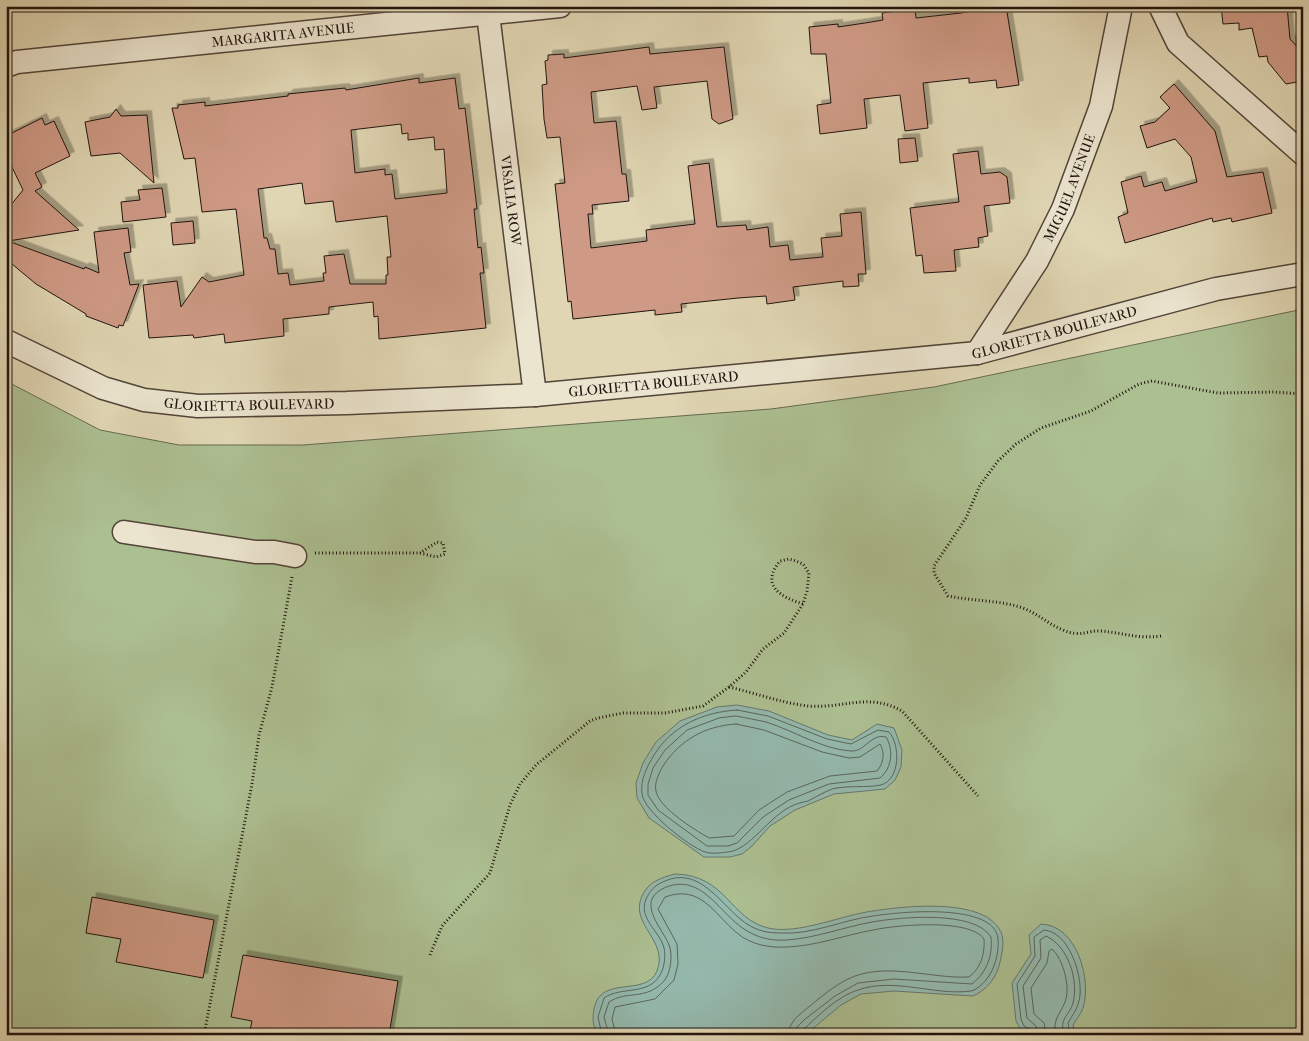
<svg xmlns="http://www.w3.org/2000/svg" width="1309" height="1041" font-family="'IM FELL French Canon',serif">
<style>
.green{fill:#acbf91;stroke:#666a50}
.water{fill:#94b9ad;stroke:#66776e}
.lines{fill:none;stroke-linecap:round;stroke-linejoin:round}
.shore{stroke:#5a665e;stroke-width:1}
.building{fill:#ce9a85;stroke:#21140f;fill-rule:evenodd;filter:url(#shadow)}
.minor-casing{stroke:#514438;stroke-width:25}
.path{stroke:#21140f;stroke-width:3;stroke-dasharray:1 2.5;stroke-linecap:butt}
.minor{stroke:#ebe4ce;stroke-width:22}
.labels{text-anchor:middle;stroke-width:4;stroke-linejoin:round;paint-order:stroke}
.street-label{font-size:14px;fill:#21140f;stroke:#ebe4ce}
</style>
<defs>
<filter id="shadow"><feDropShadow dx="4.5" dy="-4.5" stdDeviation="0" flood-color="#0004"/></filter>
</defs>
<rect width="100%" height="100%" fill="#e0d6b3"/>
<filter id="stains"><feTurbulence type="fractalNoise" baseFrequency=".004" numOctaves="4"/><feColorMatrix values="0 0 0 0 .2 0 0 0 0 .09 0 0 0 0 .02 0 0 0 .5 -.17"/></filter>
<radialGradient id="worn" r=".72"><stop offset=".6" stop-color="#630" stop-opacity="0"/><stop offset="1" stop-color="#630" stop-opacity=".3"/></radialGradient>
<!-- green -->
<polygon class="green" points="1303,309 1303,1035 6,1035 6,381 100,430 179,445 303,445 771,409 934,387"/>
<!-- water -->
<g class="water">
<polygon points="737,705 769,711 828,735 852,740 877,724 894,728 902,750 901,767 895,780 885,789 834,794 795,810 770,826 751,847 742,854 730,857 704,857 649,818 637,798 636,783 643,763 656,742 680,721 717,707"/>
<path d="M675 874C726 875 730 919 768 928 798 935 842 915 873 911 905 906 985 897 1001 932 1005 941 1002 953 1000 962 997 977 987 990 973 996L894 991 861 994 841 1005 805 1035H598C593 1026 592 1020 594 1009 600 974 646 998 657 971 669 940 629 925 642 896 649 881 661 878 675 874Z"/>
<path d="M1041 924C1077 925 1092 980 1083 1008 1081 1014 1076 1020 1073 1025L1075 1035H1033L1021 1030 1016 1021 1012 983 1031 954 1029 935Z"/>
</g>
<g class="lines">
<!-- shore -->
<g class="shore">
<path d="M737 710 768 716 827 739 851 744 878 730 889 732C900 744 901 779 881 785 867 788 848 785 832 789 824 792 816 797 808 801 804 802 798 803 794 805 769 815 750 851 727 852 721 853 711 854 705 852 688 846 644 811 642 794 640 780 647 767 654 755 672 726 703 712 737 710Z"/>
<path d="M736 716C746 718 757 720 766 722 795 731 821 749 851 751 865 752 871 733 886 737 894 750 892 768 880 778L829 784 789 800 763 817 737 843 728 846H707L658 810 648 795V784L653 768 665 750 687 730 719 718Z"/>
<path d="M736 724 764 730 822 752 849 758 860 757 880 744C885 752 884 763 877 771L830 776 787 792 759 810 734 836 709 838C695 830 659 808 656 791 654 783 659 773 663 766 680 740 705 726 736 724Z"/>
<path d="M602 1035 598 1017 604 998C621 986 648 996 660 975 664 969 666 956 664 948 660 931 638 919 646 899 649 893 653 887 659 884 699 861 720 906 747 924 758 931 768 933 781 933 812 935 842 920 873 916 898 912 995 902 998 939 999 953 995 969 986 980 983 984 976 990 971 991 935 996 894 977 858 990 838 996 819 1015 804 1029L802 1035"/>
<path d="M609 1035 604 1017 609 1002C627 990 646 1001 664 981 671 973 673 954 669 945 663 929 636 903 662 889 700 870 719 913 744 929 757 938 772 941 787 940 816 938 844 927 872 922 901 917 974 910 991 937 993 955 987 972 972 984L894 979 858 983 835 996 804 1020 797 1027 796 1035"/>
<path d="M616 1035 612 1019 615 1007 655 999 674 980 678 964 677 944 658 909 665 897C701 884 714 914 737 933 751 945 770 948 787 947 816 946 845 935 873 930 896 925 970 918 984 939 985 954 981 968 969 977 930 979 885 961 848 979 834 986 822 996 810 1006 800 1014 789 1021 788 1035"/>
<path d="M1032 1035 1031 1030 1024 1026 1021 1019 1017 984 1035 956 1034 937 1044 930C1069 932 1082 974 1080 995 1079 1007 1073 1014 1068 1023L1070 1035"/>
<path d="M1039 1035 1036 1026 1027 1018 1023 986 1041 958 1040 940 1046 936C1068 946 1079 980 1073 1003 1069 1017 1059 1017 1064 1035"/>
<path d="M1046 1035 1044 1023 1034 1014 1031 988 1047 963 1049 951 1052 949C1063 959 1071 987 1065 1002 1060 1015 1052 1019 1056 1035"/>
</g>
</g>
<!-- building -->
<g class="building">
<polygon points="984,6 1006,6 1019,85 997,88 996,80 969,83 969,78 923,83 928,128 905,131 900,95 864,99 867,128 820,134 817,105 831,103 826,54 811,54 809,27 838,24 838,27 865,23 883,20 882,13 915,9 916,18 961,13 983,9"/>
<polygon points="1221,6 1287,6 1290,39 1302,52 1302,81 1286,84 1268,62 1267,56 1259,57 1252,28 1239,30 1239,23 1223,24"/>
<polygon points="649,47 650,54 724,47 733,119 719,124 712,119 707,81 654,87 657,108 642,110 637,86 591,92 594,123 616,121 622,174 626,174 629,201 592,205 593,214 588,214 591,248 647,241 646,230 695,224 688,166 709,163 717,227 746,225 747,230 768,227 770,247 788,245 790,260 823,257 821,238 842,236 840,214 861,212 866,274 858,274 859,286 843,287 843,281 793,287 795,300 767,304 766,296 738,298 681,304 682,312 655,315 655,310 573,319 571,301 568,302 555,184 565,183 560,137 547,138 544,119 542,85 547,84 545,61 548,60 548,55 564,54 564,58"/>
<path d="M419 78V83L455 78 459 109 465 108 474 183 477 209H474L478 248 481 247 484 273H480L486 328 379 339 378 316 374 317 373 302 329 307V314L283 319 284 336 225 343 224 334 194 338 193 335 149 338 143 285 177 281 181 307 202 277 209 282 244 275 236 209 202 212 195 158 184 159 172 108H178V105L205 102V106L288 96V94L345 88 346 90ZM401 124 402 134 408 133V140L434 137 435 150 444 149 447 193 395 199 392 174 385 175V169L355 173 351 130ZM302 183 305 204 333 201 336 222 387 216 391 257H387L388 275H386V284H350L344 254 324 256 326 273H323L324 281 290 285 288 273 278 274 275 249H270L267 238H264L258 189Z"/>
<polygon points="1174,84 1215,131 1227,177 1263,172 1272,213 1232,222 1231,218 1213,222 1212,218 1125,243 1118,217 1128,213 1121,182 1141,176 1144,187 1162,182 1165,191 1197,182 1191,157 1175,139 1147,148 1140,126 1155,122 1170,108 1160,97"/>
<polygon points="116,109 121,116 147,115 154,183 120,153 91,156 85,122 110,117"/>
<polygon points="42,118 45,125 54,121 70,156 35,173 42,187 35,191 79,230 8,241 84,269 85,267 99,273 94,232 128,228 131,252 124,253 130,285 139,284 123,326 119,325 118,328 86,316 86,314 36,284 6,259 6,211 23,190 11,165 6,167 6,136"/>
<polygon points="915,138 918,161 900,163 898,139"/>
<polygon points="978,151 981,174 1000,172 1007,177 1010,203 984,206 988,236 978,238 979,247 954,250 956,271 924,273 922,255 916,256 910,208 959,202 953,154"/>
<polygon points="162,188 166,217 123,222 121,202 140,200 138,190"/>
<polygon points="193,221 195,243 173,245 171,223"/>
<polygon points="92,897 214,920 203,978 116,962 121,939 86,933"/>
<polygon points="243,955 398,981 389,1035 249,1035 252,1021 231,1017"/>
</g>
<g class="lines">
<!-- minor casing -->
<g class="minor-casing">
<g id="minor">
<path id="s1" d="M487 6 535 395"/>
<polyline points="1160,6 1178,43 1303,154"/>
<path id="s2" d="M6 66 17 62 560 6"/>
<path id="s3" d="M6 341 103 388 144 400 198 406 347 403 535 395 977 353 1216 289 1303 274"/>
<path id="s4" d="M977 353 1037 261 1063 209 1101 106 1121 6"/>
<polyline points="124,532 255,552 274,552 295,556"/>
</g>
</g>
<!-- path -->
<g class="path">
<polyline points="315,553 420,553 436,557 445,554 443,543 437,542 420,553"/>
<path d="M1161 636C1137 639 1124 633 1101 631 1086 630 1082 638 1063 630 1048 624 1036 612 1020 607 997 600 972 601 948 596L934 573V566L966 518 980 485 998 461 1016 444 1041 428 1091 411 1139 384 1152 381 1218 393 1274 392 1303 394"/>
<path d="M729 687C755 693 782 703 808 706 844 709 868 692 902 711L978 796"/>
<path d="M430 955 442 926 490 873 510 805 520 784 536 765 590 721 598 718 623 713H665L703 706 729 687 746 672 763 649 784 633 803 604 807 591 809 573 803 564 796 561 789 559 780 561C760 585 780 597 803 604"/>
<polyline points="204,1035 252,784 259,735 272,687 292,577"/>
</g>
<!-- minor -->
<use href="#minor" class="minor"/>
</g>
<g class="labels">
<!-- street labels -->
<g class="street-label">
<text dy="5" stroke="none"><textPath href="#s2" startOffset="279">MARGARITA AVENUE</textPath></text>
<text dy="5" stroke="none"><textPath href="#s4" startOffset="190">MIGUEL AVENUE</textPath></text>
<text dy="5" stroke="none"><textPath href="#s1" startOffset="196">VISALIA ROW</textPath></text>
<text dy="5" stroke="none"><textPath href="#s3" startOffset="1066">GLORIETTA BOULEVARD</textPath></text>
<text dy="5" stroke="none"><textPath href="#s3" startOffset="661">GLORIETTA BOULEVARD</textPath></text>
<text dy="5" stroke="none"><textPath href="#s3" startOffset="256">GLORIETTA BOULEVARD</textPath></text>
</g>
</g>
<!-- margin -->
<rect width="1309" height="1041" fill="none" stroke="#e0d6b3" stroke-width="25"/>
<rect x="8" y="8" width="1294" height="1026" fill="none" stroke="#21140f" stroke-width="2.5"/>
<rect x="12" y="12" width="1284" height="1016" fill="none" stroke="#21140f"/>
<rect width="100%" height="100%" filter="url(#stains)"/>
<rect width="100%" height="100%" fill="url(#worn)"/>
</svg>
